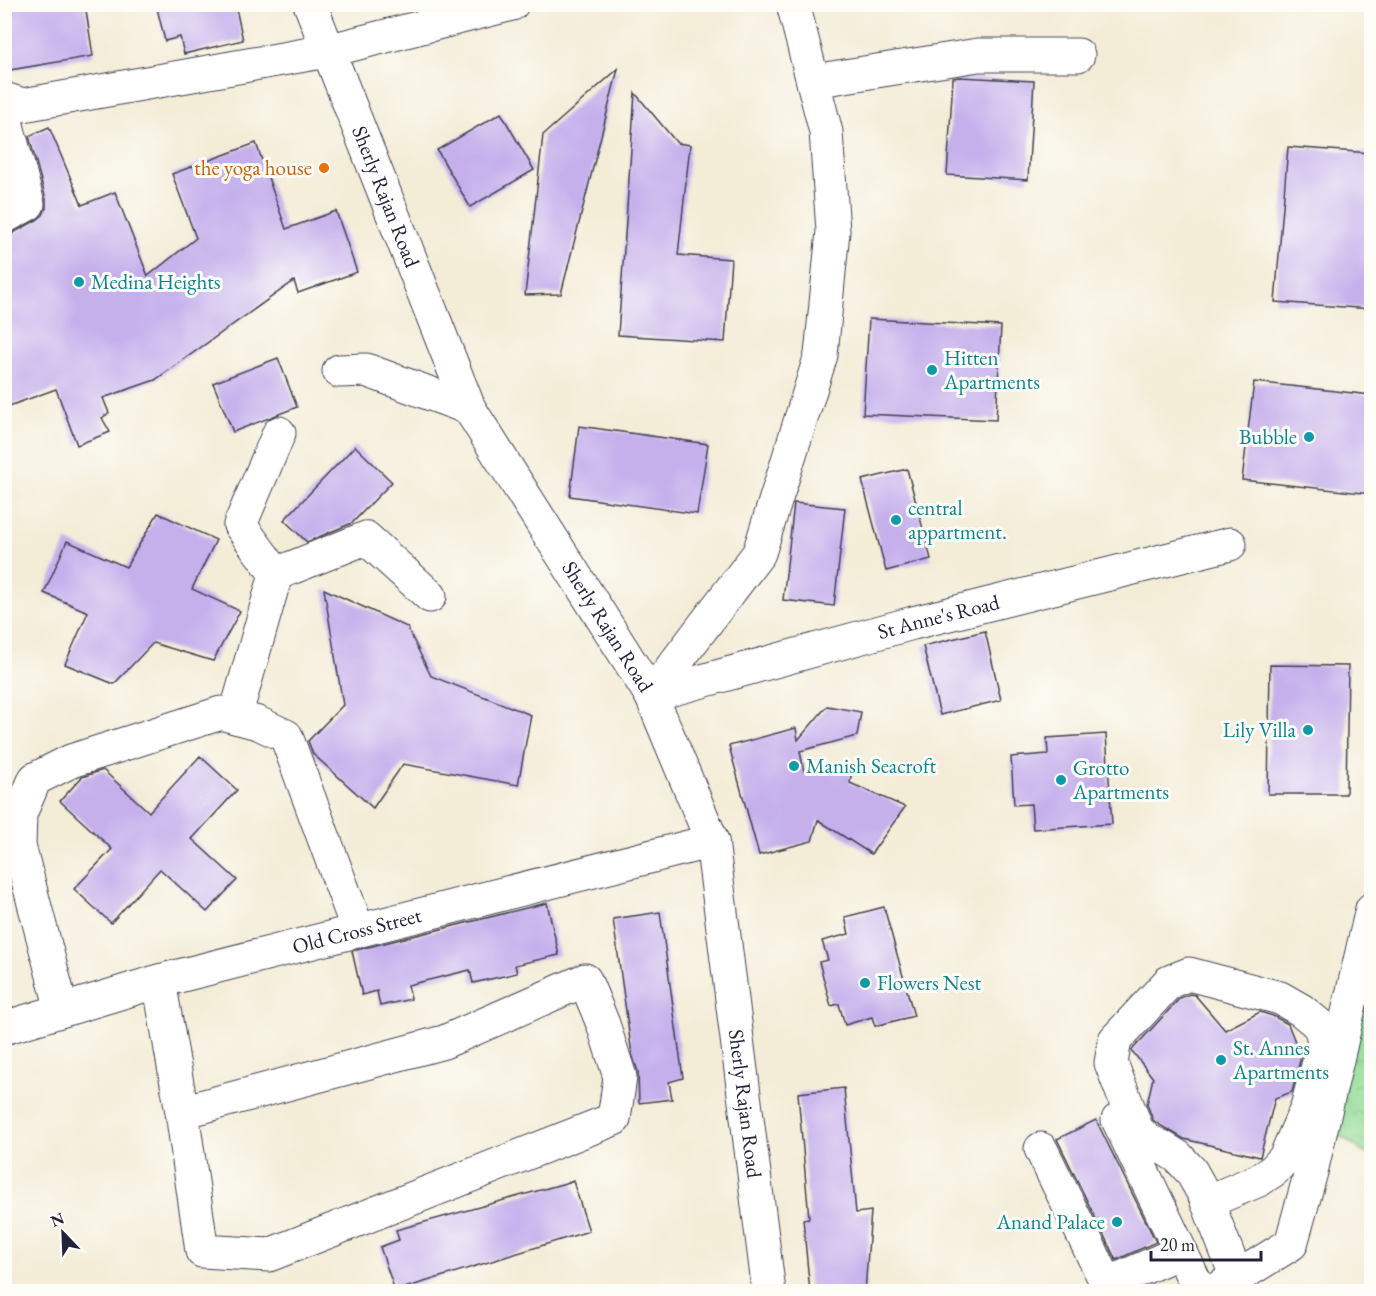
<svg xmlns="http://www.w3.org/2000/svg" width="1376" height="1296" font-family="'EB Garamond',serif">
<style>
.park{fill:url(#park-crowns);stroke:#5a7f69;stroke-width:1.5}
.building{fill:#c5b0ec}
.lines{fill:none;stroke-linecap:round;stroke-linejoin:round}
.minor-casing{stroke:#414052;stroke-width:35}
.minor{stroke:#fff;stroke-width:33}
.food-dot{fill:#e8710a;stroke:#fdfcf7;stroke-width:2}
.culture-dot{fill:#0f9aa8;stroke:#fdfcf7;stroke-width:2}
.labels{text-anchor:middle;stroke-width:6;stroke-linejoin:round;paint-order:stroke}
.food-label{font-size:21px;fill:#c56008;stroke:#fdfcf7;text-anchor:end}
.street-label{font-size:21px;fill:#22223b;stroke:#fdfcf7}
.culture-label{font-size:21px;fill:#0d838f;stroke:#fdfcf7;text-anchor:start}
</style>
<defs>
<pattern id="park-crowns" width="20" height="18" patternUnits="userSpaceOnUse" patternTransform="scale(1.5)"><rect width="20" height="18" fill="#93dc97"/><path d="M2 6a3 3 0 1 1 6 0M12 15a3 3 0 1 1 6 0" fill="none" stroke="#7ebc83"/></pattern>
</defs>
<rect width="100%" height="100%" fill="#fdfcf7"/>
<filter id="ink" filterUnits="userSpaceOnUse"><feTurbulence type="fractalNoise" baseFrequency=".0167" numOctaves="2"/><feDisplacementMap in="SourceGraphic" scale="12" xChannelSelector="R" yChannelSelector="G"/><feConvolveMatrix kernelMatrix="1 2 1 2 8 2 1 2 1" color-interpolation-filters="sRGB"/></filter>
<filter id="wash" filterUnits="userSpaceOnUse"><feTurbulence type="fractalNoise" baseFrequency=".008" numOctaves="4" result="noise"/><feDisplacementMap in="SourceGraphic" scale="24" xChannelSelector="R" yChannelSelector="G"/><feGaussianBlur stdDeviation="1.35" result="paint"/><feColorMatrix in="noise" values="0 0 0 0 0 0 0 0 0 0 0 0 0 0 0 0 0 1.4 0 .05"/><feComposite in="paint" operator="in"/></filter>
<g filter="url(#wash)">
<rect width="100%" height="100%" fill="#f3ecd7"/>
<!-- park -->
<polygon class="park" points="1371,941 1371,1157 1328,1127"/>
<g id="blocks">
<!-- building -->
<g class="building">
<polygon points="4,4 85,4 93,56 4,71"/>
<polygon points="156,4 235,4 243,40 184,54 180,37 165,41"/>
<polygon points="618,69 561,294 525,295 543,135"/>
<polygon points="960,77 1034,81 1028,180 947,175 953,78"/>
<polygon points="635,93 677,143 690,145 678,255 731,259 725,342 618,335"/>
<polygon points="501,113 534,170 470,207 437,150"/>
<polygon points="49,127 82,205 115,192 148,276 196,238 172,174 256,143 286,229 336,211 357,272 298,293 294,281 155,380 103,398 109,413 102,418 110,432 77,445 56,389 4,408 4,236 13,233 37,220 43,215 46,208 46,199 29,136"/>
<polygon points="1288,147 1371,153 1371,309 1275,302"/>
<polygon points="869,319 1001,326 996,420 863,414"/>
<polygon points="278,358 297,407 233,432 213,383"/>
<polygon points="1254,382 1371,395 1371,494 1242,480"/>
<polygon points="579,426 708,444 697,514 570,496"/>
<polygon points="355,446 392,482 352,523 307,542 284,520"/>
<polygon points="907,469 931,559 886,571 862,480"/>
<polygon points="794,503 845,508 834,606 783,600"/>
<polygon points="158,513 216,540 192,589 240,611 213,661 153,643 114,684 65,664 88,612 44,593 67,541 126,567"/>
<polygon points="324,589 407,627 431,676 531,715 518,785 403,764 373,808 313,754 308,741 343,705"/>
<polygon points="985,631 1001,700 940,715 923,646"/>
<polygon points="1270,665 1348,666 1346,794 1268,794"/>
<polygon points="827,706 861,712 857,736 800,751 804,772 852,768 850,783 905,807 871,854 818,820 812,841 759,855 729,746 796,728 798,740"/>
<polygon points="1106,734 1112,824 1033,829 1031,804 1014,805 1011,757 1048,754 1047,738"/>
<polygon points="200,756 237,790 192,839 237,880 207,912 160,869 111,923 74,889 112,849 60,801 82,777 103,770 149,812"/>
<polygon points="547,903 559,955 515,965 517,973 473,983 470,970 408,985 411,999 380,1006 377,991 362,995 352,951"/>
<polygon points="884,907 914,1016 875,1026 872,1017 845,1025 839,1004 831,1006 819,962 828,960 822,941 849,934 845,917"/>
<polygon points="660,912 683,1078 669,1082 672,1099 639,1103 638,1072 632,1054 613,919"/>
<polygon points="1190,994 1195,995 1225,1030 1260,1012 1273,1016 1288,1024 1301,1057 1292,1092 1275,1098 1260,1157 1184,1139 1158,1124 1153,1120 1147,1104 1153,1078 1132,1051 1133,1049 1180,998"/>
<polygon points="844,1088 856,1213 871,1211 865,1292 810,1292 803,1219 809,1218 798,1093"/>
<polygon points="1096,1120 1156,1242 1116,1260 1057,1139"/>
<polygon points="573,1181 589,1231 395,1291 380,1247 399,1240 396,1230"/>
</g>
</g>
</g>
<g filter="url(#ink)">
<use href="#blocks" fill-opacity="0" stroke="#414052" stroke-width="1.5"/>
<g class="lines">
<!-- minor casing -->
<g class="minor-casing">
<g id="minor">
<path id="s1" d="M310 4 469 408 651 695 712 841 769 1292"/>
<polyline points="813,81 978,55 1078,55"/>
<polyline points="4,99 23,105 327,51 512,4"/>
<polyline points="4,114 28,204 4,217"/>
<polyline points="339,371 366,370 469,408"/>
<polyline points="276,574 366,538 430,596"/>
<polyline points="651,695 759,553 821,355 833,231 826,132 793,4"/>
<path id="s2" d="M651 695 913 623 1230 544"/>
<polyline points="235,717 276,574 240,525 279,433"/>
<polyline points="159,981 182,1112 202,1251 269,1255 614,1119 620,1077 603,1024 585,980 444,1042 182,1112"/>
<polyline points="62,1010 19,846 20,814 35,779 71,761 221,713 258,723 286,736 358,930"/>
<path id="s3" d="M4 1028 159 981 712 841"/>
<polyline points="1118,1120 1200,1292"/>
<polyline points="1041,1149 1111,1292"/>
<polyline points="1207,1202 1259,1180 1274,1170 1285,1158 1307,1107 1324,1043 1322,1032 1318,1024 1301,1010 1280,998 1189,974 1169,982 1115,1040 1111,1063 1137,1130 1147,1140 1162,1147 1178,1157 1191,1171 1205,1196 1237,1278"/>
<polyline points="1107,1284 1180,1252"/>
<polyline points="1213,1292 1291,1244 1311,1172 1372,909"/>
</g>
</g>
<!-- minor -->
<use href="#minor" class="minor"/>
</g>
</g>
<!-- markers -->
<circle class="food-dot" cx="324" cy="168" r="6"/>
<g class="culture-dot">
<circle cx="79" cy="282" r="6"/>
<circle cx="932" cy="370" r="6"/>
<circle cx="1309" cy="437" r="6"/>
<circle cx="896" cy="520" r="6"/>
<circle cx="1308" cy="730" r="6"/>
<circle cx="794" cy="766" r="6"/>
<circle cx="1061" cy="780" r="6"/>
<circle cx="865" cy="983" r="6"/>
<circle cx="1221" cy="1060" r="6"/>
<circle cx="1117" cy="1222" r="6"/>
</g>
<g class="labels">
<!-- food labels -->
<g class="food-label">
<text x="312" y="175">the yoga house</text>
</g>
<!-- street labels -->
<g class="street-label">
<text dy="7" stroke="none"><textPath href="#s1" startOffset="207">Sherly Rajan Road</textPath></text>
<text dy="7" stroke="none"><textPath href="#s2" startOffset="298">St Anne's Road</textPath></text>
<text dy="7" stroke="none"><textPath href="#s1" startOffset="693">Sherly Rajan Road</textPath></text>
<text dy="7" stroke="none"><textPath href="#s3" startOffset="366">Old Cross Street</textPath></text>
<text dy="7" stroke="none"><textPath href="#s1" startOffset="1197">Sherly Rajan Road</textPath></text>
</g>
<!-- culture labels -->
<g class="culture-label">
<text x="91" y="289">Medina Heights</text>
<text x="944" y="365">Hitten<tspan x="944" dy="24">Apartments</tspan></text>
<text x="1297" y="444" text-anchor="end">Bubble</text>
<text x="908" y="515">central<tspan x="908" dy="24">appartment.</tspan></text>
<text x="1296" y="737" text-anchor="end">Lily Villa</text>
<text x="806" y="773">Manish Seacroft</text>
<text x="1073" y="775">Grotto<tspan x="1073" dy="24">Apartments</tspan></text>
<text x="877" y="990">Flowers Nest</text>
<text x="1233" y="1055">St. Annes<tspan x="1233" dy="24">Apartments</tspan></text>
<text x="1105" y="1229" text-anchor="end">Anand Palace</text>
</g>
</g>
<!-- margin -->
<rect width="1376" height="1296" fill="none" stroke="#fdfcf7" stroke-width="24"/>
<!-- north arrow -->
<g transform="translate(63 1233) rotate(337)" stroke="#fdfcf7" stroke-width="4.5" paint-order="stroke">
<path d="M0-4.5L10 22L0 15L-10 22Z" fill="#22223b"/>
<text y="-9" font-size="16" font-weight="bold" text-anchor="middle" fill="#22223b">N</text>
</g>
<!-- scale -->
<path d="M1151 1251v9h110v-9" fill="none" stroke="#22223b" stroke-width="3"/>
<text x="1160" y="1251" font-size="18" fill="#22223b" stroke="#fdfcf7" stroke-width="4.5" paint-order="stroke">20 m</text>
</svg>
